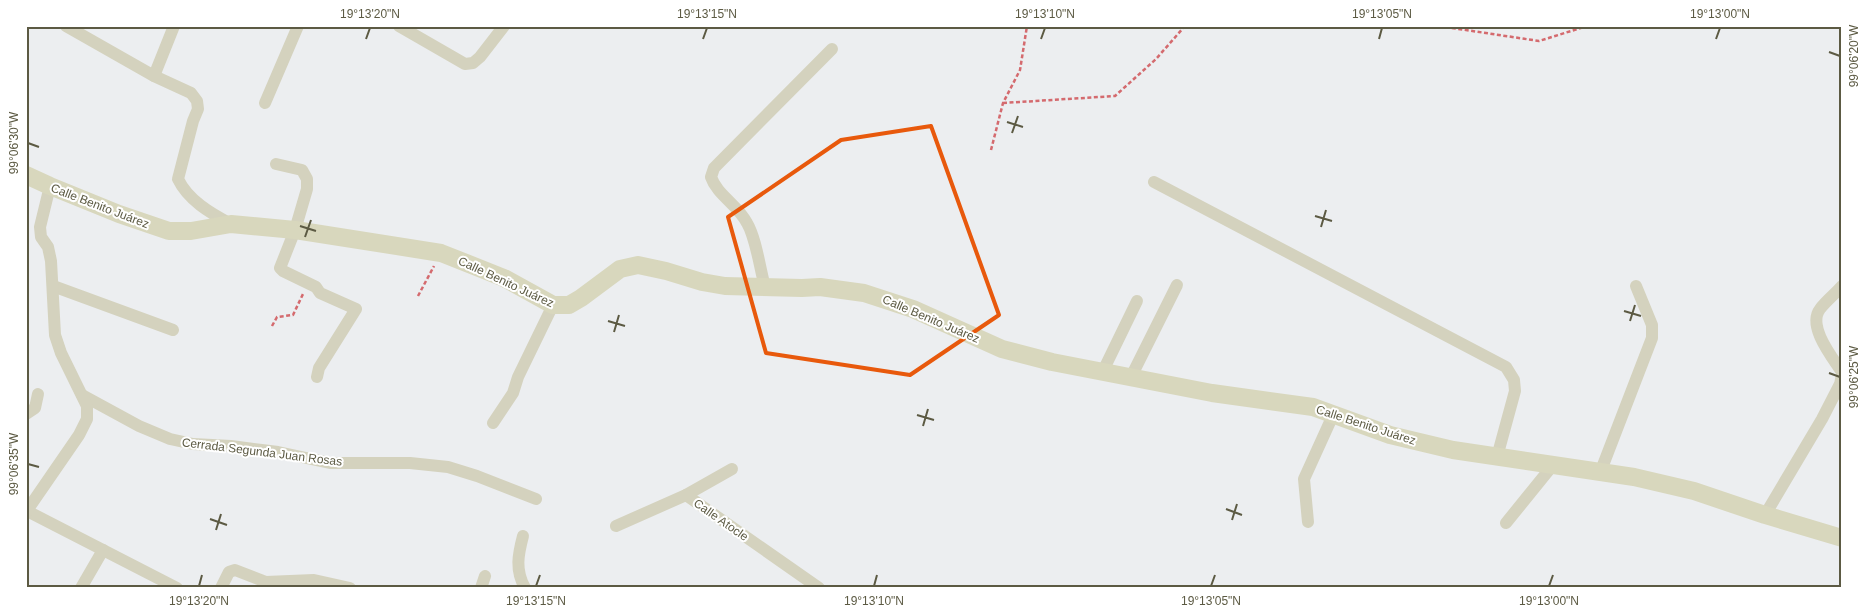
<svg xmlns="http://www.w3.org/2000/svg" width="1868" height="614" font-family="Helvetica,sans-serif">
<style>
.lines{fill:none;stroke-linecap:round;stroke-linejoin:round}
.path{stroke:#d46a6e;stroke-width:2.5;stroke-dasharray:4 2.5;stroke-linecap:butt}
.street{stroke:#d4d2be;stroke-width:12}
.secondary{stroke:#d8d7bd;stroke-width:18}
.marked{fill:none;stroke:#e8590c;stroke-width:4;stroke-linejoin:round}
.ticks{fill:none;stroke:#5c5a43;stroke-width:2}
.labels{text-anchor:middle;stroke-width:4;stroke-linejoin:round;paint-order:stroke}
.street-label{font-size:12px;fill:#5c5a43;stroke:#fff}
.neatline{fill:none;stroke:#5c5a43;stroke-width:2}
.ticks-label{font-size:12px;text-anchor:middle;fill:#5c5a43}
</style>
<rect width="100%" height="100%" fill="#eceef0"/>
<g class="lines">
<!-- path -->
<g class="path">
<polyline points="1439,26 1539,41 1587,26"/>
<polyline points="1003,103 1115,96 1156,59 1185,26"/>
<polyline points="991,150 1003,103 1020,70 1027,26"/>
<polyline points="418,296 434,266"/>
<polyline points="272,326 277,317 293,315 303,294"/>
</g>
<!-- street -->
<g class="street">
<path d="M66 26 154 76 191 93 197 101 198 109 193 121 178 179C188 200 210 213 231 224"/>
<polyline points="399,26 465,64 473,63 480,57 504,26"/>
<polyline points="154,76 174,26"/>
<polyline points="265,103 298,26"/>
<polyline points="276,164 302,170 307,179 307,189 295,230 280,268 283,271 316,287 320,293 356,309 319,368 317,377"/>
<polyline points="1154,182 1506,367 1514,380 1515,391 1497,457"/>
<polyline points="53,286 173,330"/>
<path d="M1842 286C1835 294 1826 301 1820 309 1807 326 1832 357 1842 372"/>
<path d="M765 287C760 269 756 238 747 223 738 205 717 195 711 177L714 168 832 49"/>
<polyline points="1103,371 1137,301"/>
<polyline points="1131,377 1177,285"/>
<polyline points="82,395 139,426 170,439 193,444 231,446 278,452 330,463 410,463 448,467 477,476 536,499"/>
<polyline points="26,414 35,408 38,394"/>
<polyline points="493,423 513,393 518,377 553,305"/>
<polyline points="1600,473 1652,338 1652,325 1636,286"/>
<polyline points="686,495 732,469"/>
<polyline points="27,511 177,588"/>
<polyline points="26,512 79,435 87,419 87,406 61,353 55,335 51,261 48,247 41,237 40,227 50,186"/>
<polyline points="1765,515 1822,419 1840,384 1842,375"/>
<polyline points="1308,522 1304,479 1334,413"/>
<polyline points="1506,523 1553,465"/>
<polyline points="616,526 686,495 819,588"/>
<path d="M523 536C518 555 515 570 525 588"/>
<polyline points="81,588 103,550"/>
<polyline points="221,588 229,572 235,570 266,582 314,580 350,588"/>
<polyline points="481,588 485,576"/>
</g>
<!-- secondary -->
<polyline class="secondary" points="26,175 50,186 119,214 169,231 191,231 231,224 295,230 441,253 504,278 553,305 569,305 581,298 620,269 638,265 666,271 702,282 725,286 802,288 820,287 864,293 913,309 1002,349 1052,362 1212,393 1313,407 1390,435 1453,450 1634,477 1694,491 1765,515 1842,538"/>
</g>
<!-- marked area -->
<path class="marked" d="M931 126 999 315 910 375 766 353 728 217 841 140Z"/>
<!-- ticks -->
<path class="ticks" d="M366 39 370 28M703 39 707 28M1041 39 1045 28M1379 39 1382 28M1716 39 1720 28M1829 52 1840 56M1007 122 1023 127M1012 133 1018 116M28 143 39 147M1315 216 1332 221M300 226 316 231M1321 227 1326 210M305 237 311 220M1624 311 1641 316M608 321 625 326M1630 321 1635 305M614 332 619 315M1829 373 1840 377M917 415 934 420M923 426 928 409M28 464 39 467M1226 509 1242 515M210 519 227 525M1232 520 1237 504M216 530 221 514M199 586 202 575M536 586 540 575M874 586 877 575M1211 586 1215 575M1549 586 1553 575"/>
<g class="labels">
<!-- street labels -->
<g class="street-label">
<text transform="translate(100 206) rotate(21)" y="4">Calle Benito Juárez</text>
<text transform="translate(506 282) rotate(25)" y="4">Calle Benito Juárez</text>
<text transform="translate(931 319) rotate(23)" y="4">Calle Benito Juárez</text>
<text transform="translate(1366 425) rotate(18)" y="4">Calle Benito Juárez</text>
<text transform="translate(262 452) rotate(7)" y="4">Cerrada Segunda Juan Rosas</text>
<text transform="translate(721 520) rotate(35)" y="4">Calle Atocle</text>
</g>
</g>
<!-- border -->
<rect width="1868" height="614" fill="none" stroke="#ffffff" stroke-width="55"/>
<rect x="28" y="28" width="1812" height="558" class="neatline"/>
<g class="ticks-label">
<text x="370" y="18">19°13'20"N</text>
<text x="707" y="18">19°13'15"N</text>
<text x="1045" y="18">19°13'10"N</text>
<text x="1382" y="18">19°13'05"N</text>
<text x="1720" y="18">19°13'00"N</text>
<text transform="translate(1854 56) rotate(-90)" y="4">99°06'20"W</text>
<text transform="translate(14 143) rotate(-90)" y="4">99°06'30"W</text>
<text transform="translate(1854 377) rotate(-90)" y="4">99°06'25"W</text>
<text transform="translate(14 464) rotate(-90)" y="4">99°06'35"W</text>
<text x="199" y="605">19°13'20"N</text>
<text x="536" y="605">19°13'15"N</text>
<text x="874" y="605">19°13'10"N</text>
<text x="1211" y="605">19°13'05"N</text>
<text x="1549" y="605">19°13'00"N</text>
</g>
</svg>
